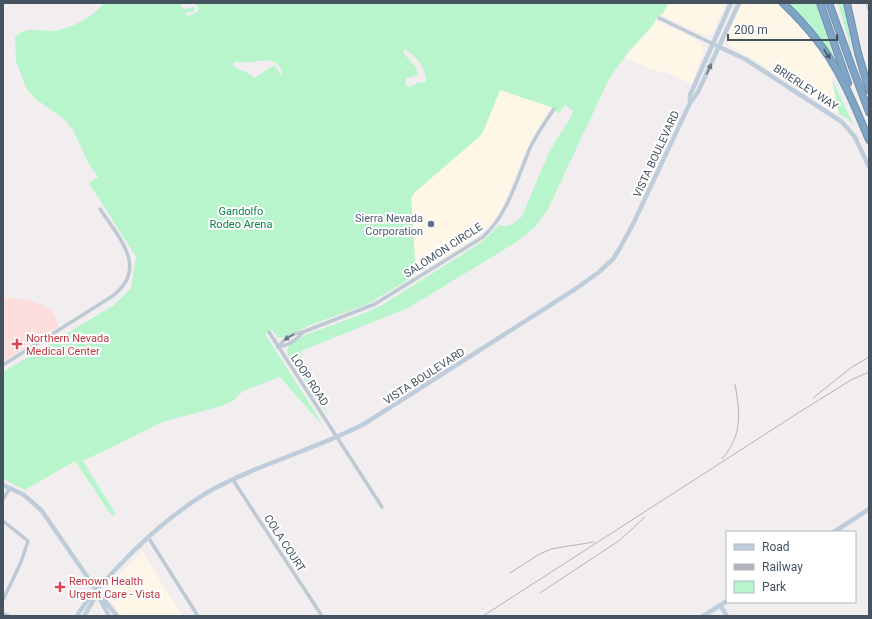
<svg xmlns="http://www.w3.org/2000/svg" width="872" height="619" font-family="Roboto,sans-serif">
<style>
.commercial{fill:#fef6e6}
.medical{fill:#fededc}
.green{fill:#b8f5cd;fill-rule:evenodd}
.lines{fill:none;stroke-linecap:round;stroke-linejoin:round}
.highway-casing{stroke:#6b8fb0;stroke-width:8}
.street{stroke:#bdcad3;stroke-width:3.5}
.secondary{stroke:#bfcdda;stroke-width:4.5}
.highway{stroke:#80a4c4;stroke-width:6}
.rail{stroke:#b0b4ba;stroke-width:1}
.oneway{fill:#4a5b69}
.oneway2{fill:#697884}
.oneway3{fill:#687782}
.service-dot{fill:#5c6f8a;stroke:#fff;stroke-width:1.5}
.health-dot{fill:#e0444e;stroke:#fff;stroke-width:1.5}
.labels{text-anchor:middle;stroke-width:4;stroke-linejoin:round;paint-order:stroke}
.street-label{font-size:11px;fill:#44535f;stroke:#fff}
.park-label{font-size:11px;fill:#0b8443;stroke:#fff}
.service-label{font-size:11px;fill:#4e5e75;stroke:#fff;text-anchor:end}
.health-label{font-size:11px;fill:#be3a42;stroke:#fff;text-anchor:start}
</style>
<rect width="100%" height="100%" fill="#f2eeef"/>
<!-- commercial -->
<g class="commercial">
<polygon points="669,3 726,3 713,32 710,35 704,35 661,15"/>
<polygon points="742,3 777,3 808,35 819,48 833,76 832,79 839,114 743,53 729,46 727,42 726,38"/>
<polygon points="655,20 683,33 702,44 704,51 692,84 667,73 653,70 625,58 653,25"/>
<polygon points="500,90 551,107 531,140 501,210 492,223 478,236 416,275 411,198 414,193 480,136 483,132"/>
<polygon points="142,551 161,582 183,616 121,616 106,594 107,589"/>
</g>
<!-- medical -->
<polygon class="medical" points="3,297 27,300 42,305 52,311 56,318 58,327 3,362"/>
<!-- green -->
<g class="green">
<path d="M104 3H182L181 6 184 9 193 7 195 8 193 12H186V14L188 16 193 14 198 11V8L195 3H669L663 13 658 16 653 25 629 51 609 79 548 209 535 227 515 243 408 308 301 351V357L329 417 288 355 287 350 289 345 305 335 365 313 382 305 482 242 499 225C509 228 515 223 522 216L550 150 571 117 573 111 565 105 559 113 551 107 500 90 483 132 480 136 414 193 411 198 416 275 368 304 308 326 284 338 277 337 272 330 265 334 315 412 323 426 280 377 243 391 234 400 221 406 163 422 83 461 116 514 112 516 75 461 25 490 3 479V372L114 305 131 288 136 257 89 183 98 177 89 164 73 130 65 120 37 100 26 88 16 61 15 37C29 25 38 32 54 31 70 29 95 16 104 3ZM405 49C416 56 426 68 426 81L422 83 419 82C414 84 412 89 406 85L405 81 407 78 416 76 418 74 416 68 403 52ZM237 61C249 67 271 53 280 67 282 71 283 73 282 76L274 65 254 78C248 70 237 71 232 64Z"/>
<polygon points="788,3 816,3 834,58 813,30"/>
<polygon points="838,3 844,3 852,53"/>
<polygon points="832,79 854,126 848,119 839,114"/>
</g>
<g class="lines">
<!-- highway casing -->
<g class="highway-casing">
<g id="highway">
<path d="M783 3C806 25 827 50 841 78 852 98 860 119 869 140"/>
<polyline points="820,3 848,83"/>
<polyline points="829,3 852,67 869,112"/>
<polyline points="847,3 858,53 869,90"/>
</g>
</g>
<!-- street -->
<g class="street">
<polyline points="659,18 713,44"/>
<polyline points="269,332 382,507"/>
<path d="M278 347C284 339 293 333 303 332L375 304 483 237C508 214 517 179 530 148 537 134 545 122 554 109"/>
<path d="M278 347C287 346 298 339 303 332"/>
<path d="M3 365 111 297C150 269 119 238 100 209"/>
<polyline points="233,480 322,616"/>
<polyline points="3,499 10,488"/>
<polyline points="3,521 28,541 21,562 3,600"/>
<polyline points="148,537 198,616"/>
<polyline points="3,614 9,616"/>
</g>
<!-- secondary -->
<g class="secondary">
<polyline points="713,44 745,59 842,122 855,137 869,167"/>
<polyline points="690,103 690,95 731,3"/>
<polyline points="3,485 24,495 42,511 97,591 117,616"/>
<polyline points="834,532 869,509"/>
<polyline points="98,595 109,616"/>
<polyline points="720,605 727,616"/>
<path d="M77 616C87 598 102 585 115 570 143 540 173 513 208 492 258 464 314 450 364 424L577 288 599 272 613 259 620 248 634 222 690 103 698 92 739 3"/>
<polyline points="84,616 92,603 97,591"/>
<polyline points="703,616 727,601"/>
</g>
<!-- highway -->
<use href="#highway" class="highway"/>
<!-- rail -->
<g class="rail">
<polyline points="866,3 869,12"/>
<polyline points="813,398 852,367 869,357"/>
<path d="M722 459C743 435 740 413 735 384"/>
<polyline points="510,573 538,555 551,549 594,542"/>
<polyline points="540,593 620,540 645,517"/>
<polyline points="483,616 798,413 851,380 869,372"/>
</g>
</g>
<!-- one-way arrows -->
<defs><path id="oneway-solid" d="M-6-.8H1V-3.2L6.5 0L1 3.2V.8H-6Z"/></defs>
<use class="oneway" href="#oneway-solid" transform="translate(827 54) rotate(57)"/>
<use class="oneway2" href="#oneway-solid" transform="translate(709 69) rotate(-66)"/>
<use class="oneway3" href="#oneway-solid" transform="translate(289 337) rotate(148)"/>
<!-- markers -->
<circle class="service-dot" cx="431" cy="224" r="4"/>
<g class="health-dot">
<path d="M15 338h4v4h4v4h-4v4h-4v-4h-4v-4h4z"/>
<path d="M58 581h4v4h4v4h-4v4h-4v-4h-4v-4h4z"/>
</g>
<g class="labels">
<!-- street labels -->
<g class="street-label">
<text transform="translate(806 87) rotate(33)" y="4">BRIERLEY WAY</text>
<text transform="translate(656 154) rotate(-65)" y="4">VISTA BOULEVARD</text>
<text transform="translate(443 250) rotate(-33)" y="4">SALOMON CIRCLE</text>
<text transform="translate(424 376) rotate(-33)" y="4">VISTA BOULEVARD</text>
<text transform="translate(310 380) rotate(57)" y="4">LOOP ROAD</text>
<text transform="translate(285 543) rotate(57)" y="4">COLA COURT</text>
</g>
<!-- park labels -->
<g class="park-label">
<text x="241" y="215">Gandolfo<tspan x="241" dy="13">Rodeo Arena</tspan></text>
</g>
<!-- service labels -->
<g class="service-label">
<text x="423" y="222">Sierra Nevada<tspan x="423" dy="13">Corporation</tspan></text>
</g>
<!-- health labels -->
<g class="health-label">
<text x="26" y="342">Northern Nevada<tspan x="26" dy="13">Medical Center</tspan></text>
<text x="69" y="585">Renown Health<tspan x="69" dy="13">Urgent Care - Vista</tspan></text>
</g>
</g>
<!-- border -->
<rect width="872" height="619" fill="none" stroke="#44535f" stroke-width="8"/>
<!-- legend -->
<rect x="726" y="531" width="130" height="72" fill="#ffffff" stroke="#b4babf"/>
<rect x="734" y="544" width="20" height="6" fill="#bfcdda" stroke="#b4babf"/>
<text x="762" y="551" font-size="12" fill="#44535f">Road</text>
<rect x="734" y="564" width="20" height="6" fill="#b0b4ba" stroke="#b4babf"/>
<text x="762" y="571" font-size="12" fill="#44535f">Railway</text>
<rect x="734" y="581" width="20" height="12" fill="#b8f5cd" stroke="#b4babf"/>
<text x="762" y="591" font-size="12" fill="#44535f">Park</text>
<!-- scale -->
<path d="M728 34v6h109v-6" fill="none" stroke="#44535f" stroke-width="2"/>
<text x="734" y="34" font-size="12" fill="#44535f" stroke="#ffffff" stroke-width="3" paint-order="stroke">200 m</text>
</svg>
